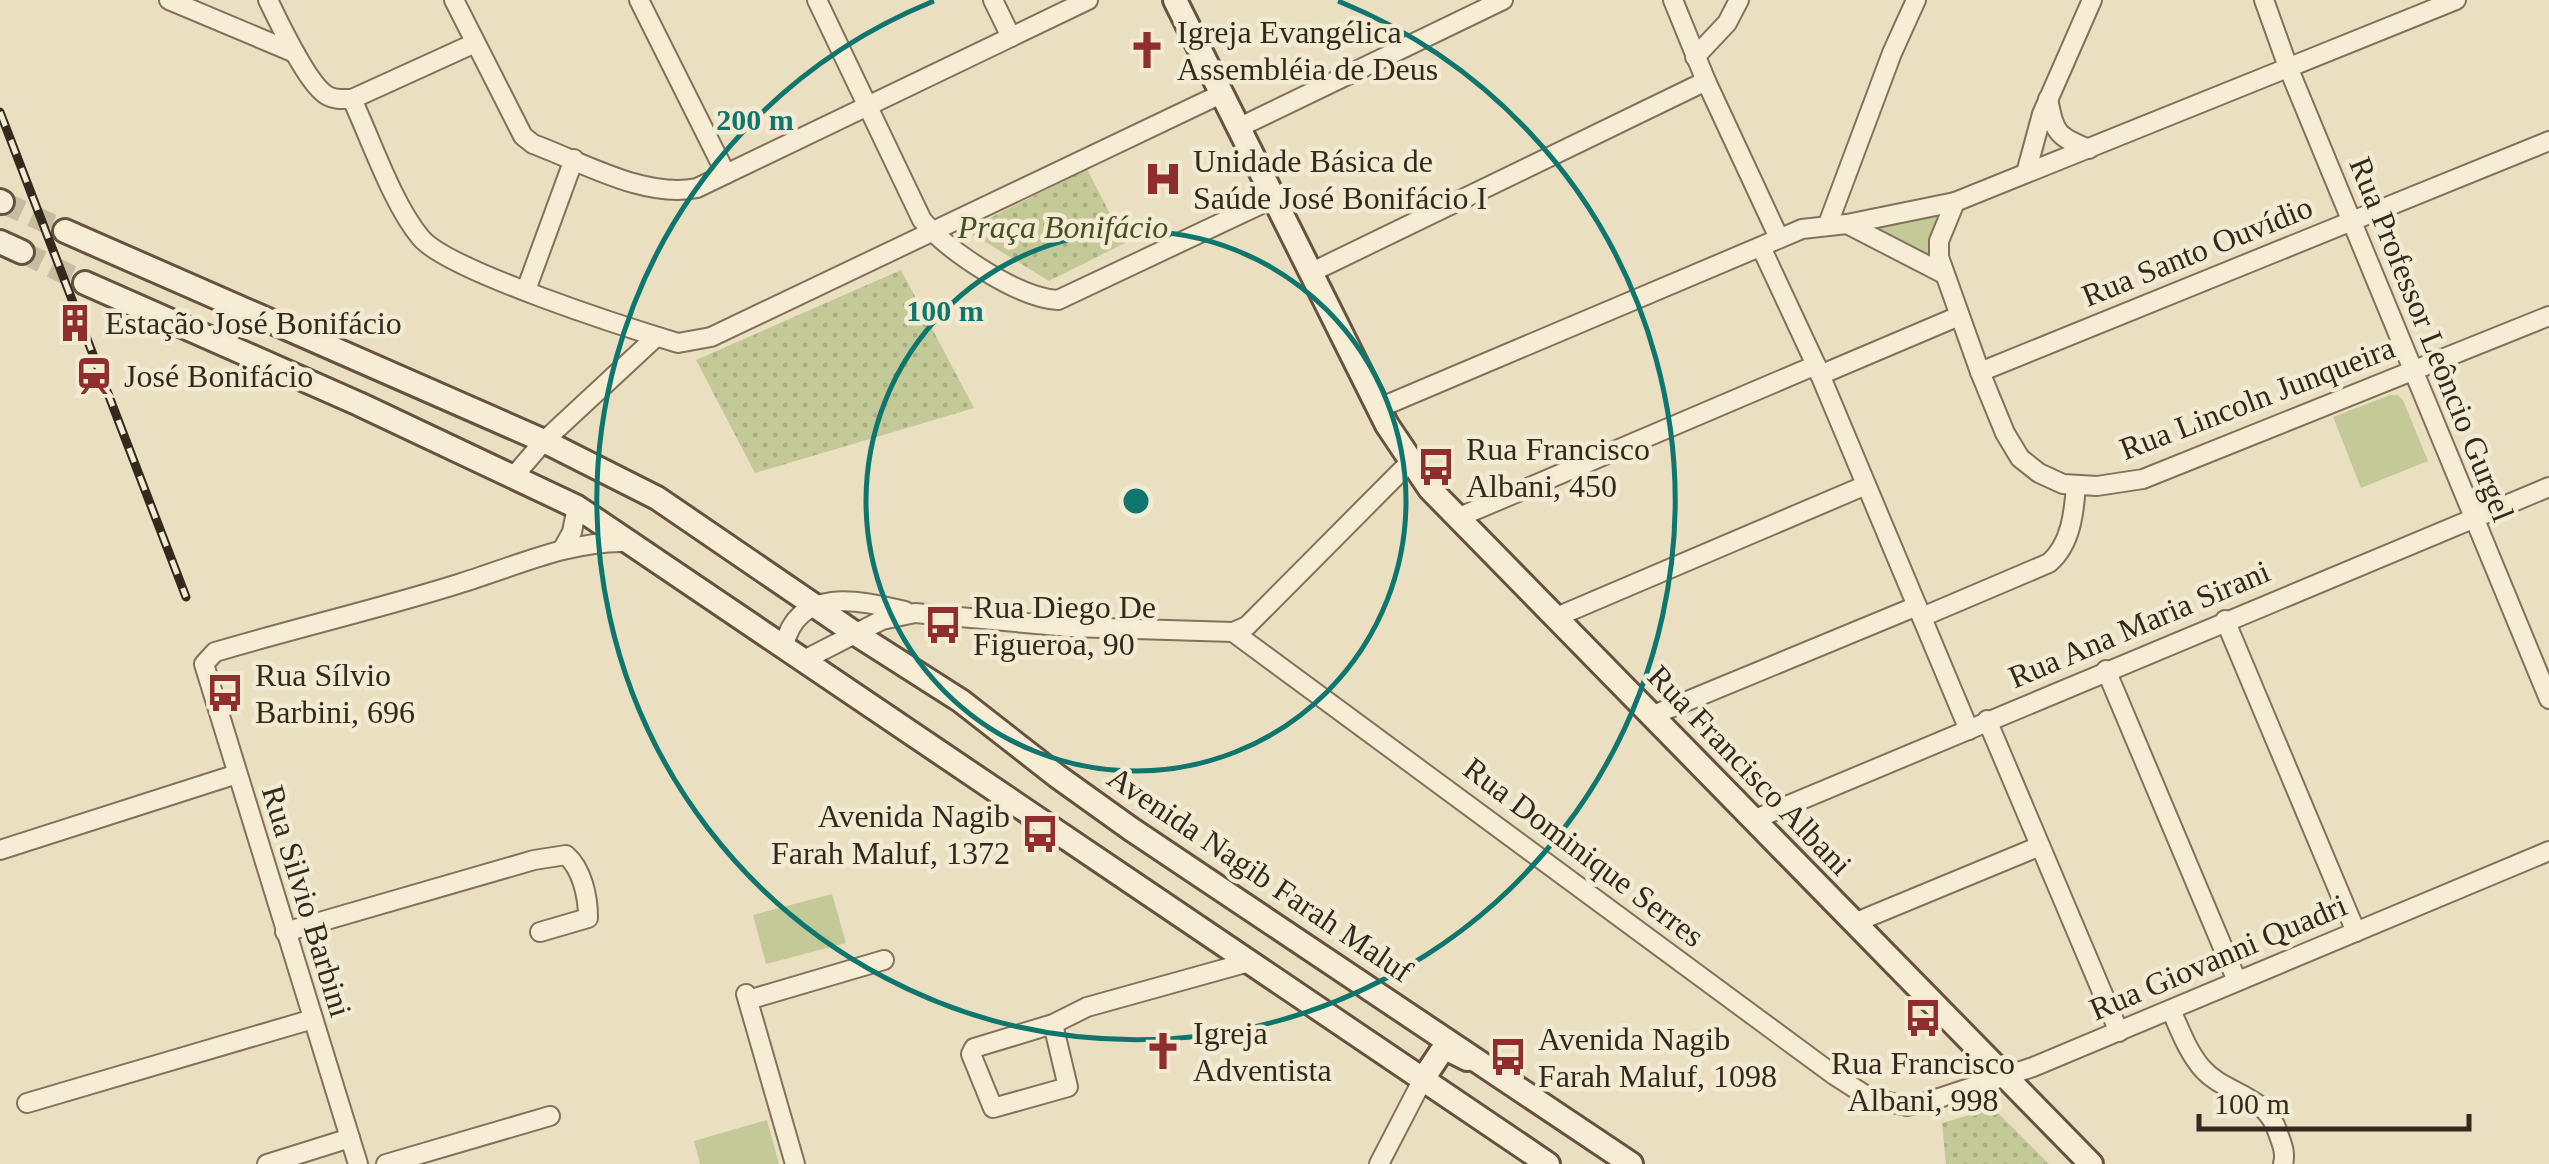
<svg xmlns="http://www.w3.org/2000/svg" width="2549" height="1164" font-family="Georgia,serif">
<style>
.grass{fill:url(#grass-dots)}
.garden{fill:#c3c997}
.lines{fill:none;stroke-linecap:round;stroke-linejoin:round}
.secondary-tunnel{stroke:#c7bba1;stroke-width:22;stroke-dasharray:22 11;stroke-linecap:butt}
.street-casing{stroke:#84715a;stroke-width:22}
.secondary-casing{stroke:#66523e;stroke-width:28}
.street{stroke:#f7edd5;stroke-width:18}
.secondary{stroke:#f7edd5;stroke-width:22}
.rail-casing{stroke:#35291e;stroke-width:9}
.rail{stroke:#f3ead2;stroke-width:5;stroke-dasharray:15;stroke-linecap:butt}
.ring{fill:none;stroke:#0f766e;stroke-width:5}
.labels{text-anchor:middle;stroke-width:9;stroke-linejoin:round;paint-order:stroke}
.poi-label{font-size:32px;fill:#35291e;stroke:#f3ead2;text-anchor:start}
.park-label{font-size:32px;font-style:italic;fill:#455026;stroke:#f3ead2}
.street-label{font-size:32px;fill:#35291e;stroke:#f3ead2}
.centre{fill:#0f766e;stroke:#f3ead2;stroke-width:5}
.ring-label{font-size:30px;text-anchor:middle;font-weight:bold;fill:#0f766e;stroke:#f3ead2;stroke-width:9;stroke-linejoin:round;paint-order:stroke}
</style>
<defs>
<pattern id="grass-dots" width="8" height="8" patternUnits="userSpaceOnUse" patternTransform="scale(2.5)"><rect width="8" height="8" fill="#c3c997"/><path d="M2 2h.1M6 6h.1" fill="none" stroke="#a8ad82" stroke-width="1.8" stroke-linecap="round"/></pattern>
</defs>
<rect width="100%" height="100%" fill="#ebdfc2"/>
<!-- grass -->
<g class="grass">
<polygon points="1087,169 1125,243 1049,281 966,230"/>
<polygon points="901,270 974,408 755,473 696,360"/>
<polygon points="1993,1108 2049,1164 1946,1164 1942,1123"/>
</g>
<!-- garden -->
<g class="garden">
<polygon points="1949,206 1937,268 1872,229"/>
<polygon points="2390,395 2398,395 2403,400 2428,461 2361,488 2333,417"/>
<polygon points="832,894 846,943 766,964 753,915"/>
<polygon points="767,1120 779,1164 700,1164 694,1141"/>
</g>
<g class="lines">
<!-- secondary-tunnel -->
<g class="secondary-tunnel">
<polyline points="2,202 65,231"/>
<polyline points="22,252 85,283"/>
</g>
<!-- street casing -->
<g class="street-casing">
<g id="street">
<polyline points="169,0 295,53"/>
<path d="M268 0C279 22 308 86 328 96 335 100 343 99 352 99L475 43"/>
<path d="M454 0 523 136 533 144C582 162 645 199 697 188L1088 0"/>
<polyline points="639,0 726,174"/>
<path d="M817 0 922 220C948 251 1018 298 1058 300L1272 199"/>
<polyline points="993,0 1011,37"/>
<polyline points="1673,0 1706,81 1779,238"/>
<polyline points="2264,0 2288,67 2549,699"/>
<polyline points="1695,57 1727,23 1739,0"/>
<path d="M352 99C371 140 393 205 421 238 449 271 628 328 678 343L711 337 1221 94"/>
<path d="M2048 99C2055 133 2056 136 2089 149"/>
<polyline points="1238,128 1503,0"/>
<polyline points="2026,173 2042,114 2092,0"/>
<polyline points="1955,202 1939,241 1939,257 1980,372 2005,433 2020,458 2039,473 2063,484 2097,486 2143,479 2549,316"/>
<polyline points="1828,224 1892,53 1916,0"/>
<polyline points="1847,224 1955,202 2456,0"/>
<polyline points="1761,247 1816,365 1969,730"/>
<polyline points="1310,273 1706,81"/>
<polyline points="526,290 574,159"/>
<polyline points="1980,372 2549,141"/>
<polyline points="1820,375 1959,316"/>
<polyline points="1379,408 1802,229 1847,224 1944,274"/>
<polyline points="514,476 544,441 656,337"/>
<polyline points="1457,518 1816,365"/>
<polyline points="562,550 572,532 577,507"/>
<path d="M1922 617 2049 563C2071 544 2074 513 2076 485"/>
<polyline points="1554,618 1866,485"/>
<polyline points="2225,620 2356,932"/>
<polyline points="1233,632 1834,1075 1870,1098 1907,1106 1927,1102 2033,1067 2549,851"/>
<path d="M784 646C798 586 858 600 905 611"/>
<polyline points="804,660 882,620 915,613 1070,627 1233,632 1247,626 1411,461"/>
<polyline points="2106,670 2237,981"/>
<polyline points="1651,716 1917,606"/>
<polyline points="1987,720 2119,1032"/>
<polyline points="1753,820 2549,487"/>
<polyline points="0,850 237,774"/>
<polyline points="1854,923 2040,846"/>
<path d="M285 932 534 860 566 855C582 869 588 896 588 918L540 932"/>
<polyline points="746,994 795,1164"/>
<polyline points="748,1000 884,960"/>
<path d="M2171 1010C2180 1030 2187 1050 2201 1067 2224 1095 2266 1093 2278 1133 2282 1144 2286 1153 2283 1164"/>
<polyline points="1053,1024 1068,1087 993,1108 971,1054 974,1048 1053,1024 1087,1007 1249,962"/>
<polyline points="27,1103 313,1019"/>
<polyline points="267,1164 350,1138"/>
<path d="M358 1164 204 664 215 652C296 628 378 609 458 584 514 567 570 540 628 542"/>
<polyline points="386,1164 550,1116"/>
<polyline points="1379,1164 1423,1079"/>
</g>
</g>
<!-- secondary casing -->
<g class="secondary-casing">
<g id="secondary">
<polyline points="1175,0 1387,425 1430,489 2091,1164"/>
<polyline points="0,201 2,202"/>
<polyline points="65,231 544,441 657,498 856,634 961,701 1057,776 1131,829 1631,1164"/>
<polyline points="0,242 22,252"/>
<polyline points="85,283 359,404 577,507 1548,1164"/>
<polyline points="1423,1079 1441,1052 1449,1050 1467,1059"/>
</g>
</g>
<!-- street -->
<use href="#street" class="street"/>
<!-- secondary -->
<use href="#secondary" class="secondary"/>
<!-- rail casing -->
<g class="rail-casing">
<polyline id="rail" points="0,112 186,597"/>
</g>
<!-- rail -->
<use href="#rail" class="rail"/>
</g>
<!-- distance rings -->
<g class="ring">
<circle cx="1136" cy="501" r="270"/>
<path d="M1338 1A539 539 0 1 1 934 1"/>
</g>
<!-- icons -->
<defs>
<g id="church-bare" transform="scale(3)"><path d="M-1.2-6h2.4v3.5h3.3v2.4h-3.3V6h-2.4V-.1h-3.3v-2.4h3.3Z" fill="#902e2e" stroke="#f3ead2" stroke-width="2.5" paint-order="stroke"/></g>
<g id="hospital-bare" transform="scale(3)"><path d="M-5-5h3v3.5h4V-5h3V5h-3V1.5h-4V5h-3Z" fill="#902e2e" stroke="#f3ead2" stroke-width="2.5" paint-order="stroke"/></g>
<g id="building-bare" transform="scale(3)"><path d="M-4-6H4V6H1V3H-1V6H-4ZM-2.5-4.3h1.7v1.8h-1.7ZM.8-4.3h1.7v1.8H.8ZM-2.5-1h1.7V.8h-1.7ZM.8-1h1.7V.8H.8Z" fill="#902e2e" stroke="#f3ead2" stroke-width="2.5" paint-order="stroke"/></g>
<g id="station-bare" transform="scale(3)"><path d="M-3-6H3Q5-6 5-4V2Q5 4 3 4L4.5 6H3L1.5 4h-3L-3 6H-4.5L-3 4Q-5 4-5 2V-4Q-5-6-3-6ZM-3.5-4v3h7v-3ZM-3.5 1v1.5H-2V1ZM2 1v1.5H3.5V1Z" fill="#902e2e" stroke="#f3ead2" stroke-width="2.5" paint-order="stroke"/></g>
<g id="bus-bare" transform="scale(3)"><path d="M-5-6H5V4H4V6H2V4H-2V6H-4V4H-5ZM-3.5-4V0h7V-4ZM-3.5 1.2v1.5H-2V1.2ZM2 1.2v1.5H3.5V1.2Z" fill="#902e2e" stroke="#f3ead2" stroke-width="2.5" paint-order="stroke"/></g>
</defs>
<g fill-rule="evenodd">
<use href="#church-bare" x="1147" y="50"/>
<use href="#hospital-bare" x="1163" y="179"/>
<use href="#building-bare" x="75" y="323"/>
<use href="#station-bare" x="94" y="376"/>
<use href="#bus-bare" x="1436" y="467"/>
<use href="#bus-bare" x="943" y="625"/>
<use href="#bus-bare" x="225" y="693"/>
<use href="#bus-bare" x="1040" y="834"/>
<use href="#bus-bare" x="1923" y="1018"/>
<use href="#church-bare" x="1163" y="1051"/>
<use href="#bus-bare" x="1508" y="1057"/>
</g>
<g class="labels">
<!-- poi labels -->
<g class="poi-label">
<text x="1177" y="43">Igreja Evangélica<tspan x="1177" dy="37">Assembléia de Deus</tspan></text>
<text x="1193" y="172">Unidade Básica de<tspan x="1193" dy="37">Saúde José Bonifácio I</tspan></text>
<text x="105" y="334">Estação José Bonifácio</text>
<text x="124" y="387">José Bonifácio</text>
<text x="1466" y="460">Rua Francisco<tspan x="1466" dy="37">Albani, 450</tspan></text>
<text x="973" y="618">Rua Diego De<tspan x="973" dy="37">Figueroa, 90</tspan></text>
<text x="255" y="686">Rua Sílvio<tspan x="255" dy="37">Barbini, 696</tspan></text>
<text x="1010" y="827" text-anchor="end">Avenida Nagib<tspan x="1010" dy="37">Farah Maluf, 1372</tspan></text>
<text x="1193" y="1044">Igreja<tspan x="1193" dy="37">Adventista</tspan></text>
<text x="1538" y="1050">Avenida Nagib<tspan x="1538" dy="37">Farah Maluf, 1098</tspan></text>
<text x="1923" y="1074" text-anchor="middle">Rua Francisco<tspan x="1923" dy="37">Albani, 998</tspan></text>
</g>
<!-- park labels -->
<g class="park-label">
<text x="1063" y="238">Praça Bonifácio</text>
</g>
<!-- street labels -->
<g class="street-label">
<text transform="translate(2197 251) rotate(-22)" y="11">Rua Santo Ouvídio</text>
<text transform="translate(2432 339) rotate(68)" y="11">Rua Professor Leôncio Gurgel</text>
<text transform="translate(2257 398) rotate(-21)" y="11">Rua Lincoln Junqueira</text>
<text transform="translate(2139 624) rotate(-23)" y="11">Rua Ana Maria Sirani</text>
<text transform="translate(1750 770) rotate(46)" y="11">Rua Francisco Albani</text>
<text transform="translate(1584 852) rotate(37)" y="11">Rua Dominique Serres</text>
<text transform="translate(1260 874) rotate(34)" y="11">Avenida Nagib Farah Maluf</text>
<text transform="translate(307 901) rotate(73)" y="11">Rua Silvio Barbini</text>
<text transform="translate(2218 957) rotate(-23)" y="11">Rua Giovanni Quadri</text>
</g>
</g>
<circle cx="1136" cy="501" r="15" class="centre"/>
<g class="ring-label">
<text x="755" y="130">200 m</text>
<text x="945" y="321">100 m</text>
</g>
<!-- scale -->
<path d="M2199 1114v15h270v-15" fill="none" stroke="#35291e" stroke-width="5"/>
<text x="2214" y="1114" font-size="30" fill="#35291e" stroke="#f3ead2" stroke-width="8" paint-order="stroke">100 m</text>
</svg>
